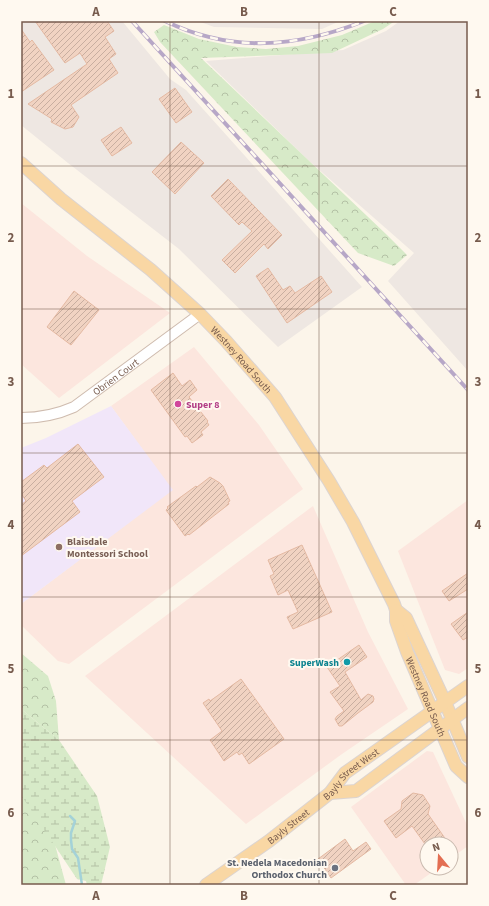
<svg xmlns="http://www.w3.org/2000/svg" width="489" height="906" font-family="'Source Sans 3',sans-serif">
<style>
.commercial{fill:#fce6de}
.industrial{fill:#eee7e2}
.education{fill:#f1e6f9}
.forest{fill:url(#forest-crowns)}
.wetland{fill:url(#wetland-marsh)}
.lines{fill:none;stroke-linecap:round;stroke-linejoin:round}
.stream{stroke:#a4d2d8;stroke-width:2.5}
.building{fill:url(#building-hatch);stroke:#e4b9a2}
.minor-casing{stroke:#cfbcaf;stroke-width:12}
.major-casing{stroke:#dcd4d1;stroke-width:14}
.minor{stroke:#fff;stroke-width:10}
.major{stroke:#f9d7a4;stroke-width:12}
.rail-casing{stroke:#b7a7c7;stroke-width:4}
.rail{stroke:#fff9f0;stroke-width:2.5;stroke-dasharray:8;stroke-linecap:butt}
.grid{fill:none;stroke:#775b4d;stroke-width:1;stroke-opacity:0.55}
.hotel-dot{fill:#d1479c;stroke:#fff9f0;stroke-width:1.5}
.education-dot{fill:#8d6e63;stroke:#fff9f0;stroke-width:1.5}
.culture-dot{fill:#0f9aa8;stroke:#fff9f0;stroke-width:1.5}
.worship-dot{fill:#6b7280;stroke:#fff9f0;stroke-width:1.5}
.labels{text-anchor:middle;stroke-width:4;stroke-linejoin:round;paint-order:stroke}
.street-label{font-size:10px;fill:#775b4d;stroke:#fff9f0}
.hotel-label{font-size:10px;font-weight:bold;fill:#b23c85;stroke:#fff9f0;text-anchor:start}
.education-label{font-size:10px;font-weight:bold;fill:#785e54;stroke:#fff9f0;text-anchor:start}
.culture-label{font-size:10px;font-weight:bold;fill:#0d838f;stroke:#fff9f0;text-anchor:end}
.worship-label{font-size:10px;font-weight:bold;fill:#5b616d;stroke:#fff9f0;text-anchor:end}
.neatline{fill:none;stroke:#775b4d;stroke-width:1.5}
.grid-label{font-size:13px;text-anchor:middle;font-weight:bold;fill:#775b4d}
</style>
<defs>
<pattern id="forest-crowns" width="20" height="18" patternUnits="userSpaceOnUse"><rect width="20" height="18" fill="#d7eac8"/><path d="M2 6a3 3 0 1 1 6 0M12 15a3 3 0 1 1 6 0" fill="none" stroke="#b3c1a5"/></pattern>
<pattern id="wetland-marsh" width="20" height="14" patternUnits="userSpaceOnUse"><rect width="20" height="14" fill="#d7eac8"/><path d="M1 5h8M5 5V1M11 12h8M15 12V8" fill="none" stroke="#b3c1a5"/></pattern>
<pattern id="building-hatch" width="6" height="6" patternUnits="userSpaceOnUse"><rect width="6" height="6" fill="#f1d3c2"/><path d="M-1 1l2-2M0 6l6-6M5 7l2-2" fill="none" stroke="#c8aea0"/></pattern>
</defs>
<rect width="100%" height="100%" fill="#fcf5ea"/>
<!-- commercial -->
<g class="commercial">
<polygon points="21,203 87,256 170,313 59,398 21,364"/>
<polygon points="194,347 259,425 303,489 69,664 58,661 21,625 21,604 172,490 111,406"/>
<polygon points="468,500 468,668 459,674 445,670 398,551"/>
<polygon points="313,506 368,632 408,709 342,754 246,824 85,676"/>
<polygon points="427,751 433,752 468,827 468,846 451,858 451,844 427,844 427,868 438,868 414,885 406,885 351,807"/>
</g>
<!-- industrial -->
<g class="industrial">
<polygon points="21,21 122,21 170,79 186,90 362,287 278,347 179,249 68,163 21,125"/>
<polygon points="198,21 340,21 322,29 214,27"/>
<polygon points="400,21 468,21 468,371 388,281 414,253 308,160 206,61 343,50 386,31"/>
</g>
<!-- education -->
<polygon class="education" points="111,406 173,490 21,604 21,448 46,438"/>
<!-- forest -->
<g class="forest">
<polygon points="375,21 395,21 383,29 332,53 201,58 387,235 407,255 394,266 358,253 160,42 154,32 164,25 199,39 237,47 266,49 298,46 342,35"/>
<polygon points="21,653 48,676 56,701 59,740 21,709"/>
<polygon points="21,793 54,841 66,885 21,885"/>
</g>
<!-- wetland -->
<polygon class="wetland" points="21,709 59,740 97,796 110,847 101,885 87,885 86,881 77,879 21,795"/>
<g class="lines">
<!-- stream -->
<polyline class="stream" points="70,816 75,821 71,833 71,840 72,849 78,858 82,885"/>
</g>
<!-- building -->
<g class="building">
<polygon points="35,21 107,21 114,31 105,37 116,54 109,59 118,73 71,105 79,117 73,127 65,129 51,122 52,119 28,104 87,64 80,53 65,63"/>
<polygon points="21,29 30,42 32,40 54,70 21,92"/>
<polygon points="175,88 192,112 176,123 159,99"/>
<polygon points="121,127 132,143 112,156 101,140"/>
<polygon points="181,142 204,163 175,194 152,172"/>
<polygon points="228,179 282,235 268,249 264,244 235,273 222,260 252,231 242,222 239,225 211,196"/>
<polygon points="268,268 283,290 290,286 295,293 321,276 332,292 287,323 256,276"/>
<polygon points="74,291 99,310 71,345 47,327"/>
<polygon points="173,373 182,386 190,380 197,390 190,396 189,397 208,421 207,422 209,425 201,432 203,435 192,443 187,436 185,437 151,390"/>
<polygon points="78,444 104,477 72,501 80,512 21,556 21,505 26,501 21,493 21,482 44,465 47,468"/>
<polygon points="210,477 220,483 223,486 230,501 228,502 229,504 189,535 188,534 185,536 166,510 168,508 167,507 196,486 197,487"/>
<polygon points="302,545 332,612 293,629 287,617 298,612 288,590 278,595 270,576 274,574 268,560"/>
<polygon points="468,573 468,589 449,601 442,591"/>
<polygon points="468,612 468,637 463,640 451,624"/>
<polygon points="359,645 367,657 345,672 361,700 368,694 373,696 374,699 373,702 358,713 342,726 339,726 335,719 337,716 344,711 330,692 340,686 327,667"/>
<polygon points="241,679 284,739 249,764 242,753 239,755 237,752 224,761 210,740 222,731 203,703 209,699 210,701"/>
<polygon points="413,793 423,795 430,806 428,814 449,844 425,844 412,826 396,838 384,821 401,809 402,801"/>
<polygon points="345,839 353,851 366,842 371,849 331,878 318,859"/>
</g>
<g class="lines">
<!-- minor casing -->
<g class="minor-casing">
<g id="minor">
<path id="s1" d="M21 418C40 418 56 415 74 407L200 314"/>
</g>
</g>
<!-- major casing -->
<g class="major-casing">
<g id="major">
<path id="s2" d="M21 163 61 199 151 270 200 314 226 341 275 397 329 481 353 522 394 604 396 610V621L407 652 456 766 468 777"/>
<polyline points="396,610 406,618 445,702 468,757"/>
<polyline points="330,793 356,791 468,708"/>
<path id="s3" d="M206 885 269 841 330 793 345 773 468 686"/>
</g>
</g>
<!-- minor -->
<use href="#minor" class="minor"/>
<!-- major -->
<use href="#major" class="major"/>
<!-- rail casing -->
<g class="rail-casing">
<g id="rail">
<polyline points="132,21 468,390"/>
<path d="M165 21C231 53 297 48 364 21"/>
</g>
</g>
<!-- rail -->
<use href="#rail" class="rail"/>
</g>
<!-- grid -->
<path class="grid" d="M170 21V885M319 21V885M21 166H468M21 309H468M21 453H468M21 597H468M21 740H468"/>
<!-- markers -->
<circle class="hotel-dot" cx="178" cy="404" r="4"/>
<circle class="education-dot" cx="59" cy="547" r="4"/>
<circle class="culture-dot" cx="347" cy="662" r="4"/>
<circle class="worship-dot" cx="335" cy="868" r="4"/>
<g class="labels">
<!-- street labels -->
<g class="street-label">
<text dy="4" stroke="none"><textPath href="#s2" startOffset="296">Westney Road South</textPath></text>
<text dy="4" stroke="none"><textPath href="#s1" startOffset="106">Obrien Court</textPath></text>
<text dy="4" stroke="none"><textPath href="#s2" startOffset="684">Westney Road South</textPath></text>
<text dy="4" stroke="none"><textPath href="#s3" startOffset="183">Bayly Street West</textPath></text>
<text dy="4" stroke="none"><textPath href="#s3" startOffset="101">Bayly Street</textPath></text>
</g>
<!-- hotel labels -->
<g class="hotel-label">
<text x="186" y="408">Super 8</text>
</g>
<!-- education labels -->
<g class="education-label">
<text x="67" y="545">Blaisdale<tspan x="67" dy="12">Montessori School</tspan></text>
</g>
<!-- culture labels -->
<g class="culture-label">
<text x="339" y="666">SuperWash</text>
</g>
<!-- worship labels -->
<g class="worship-label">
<text x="327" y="866">St. Nedela Macedonian<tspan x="327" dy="12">Orthodox Church</tspan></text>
</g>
</g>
<!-- border -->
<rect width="489" height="906" fill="none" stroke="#fff9f0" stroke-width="44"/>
<!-- north arrow -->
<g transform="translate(439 856) rotate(342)"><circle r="19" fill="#fff9f0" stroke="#c9baaf"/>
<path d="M0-3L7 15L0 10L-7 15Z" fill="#e36e52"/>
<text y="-6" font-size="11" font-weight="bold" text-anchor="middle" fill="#775b4d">N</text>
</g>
<rect x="22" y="22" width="445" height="862" class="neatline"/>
<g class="grid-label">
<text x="96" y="16">A</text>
<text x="244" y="16">B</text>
<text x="393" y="16">C</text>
<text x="11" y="98">1</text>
<text x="478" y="98">1</text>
<text x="11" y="242">2</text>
<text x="478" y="242">2</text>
<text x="11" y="386">3</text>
<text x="478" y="386">3</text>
<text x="11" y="529">4</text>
<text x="478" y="529">4</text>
<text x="11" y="673">5</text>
<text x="478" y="673">5</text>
<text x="11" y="817">6</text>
<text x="478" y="817">6</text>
<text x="96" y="900">A</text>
<text x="244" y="900">B</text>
<text x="393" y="900">C</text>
</g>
</svg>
